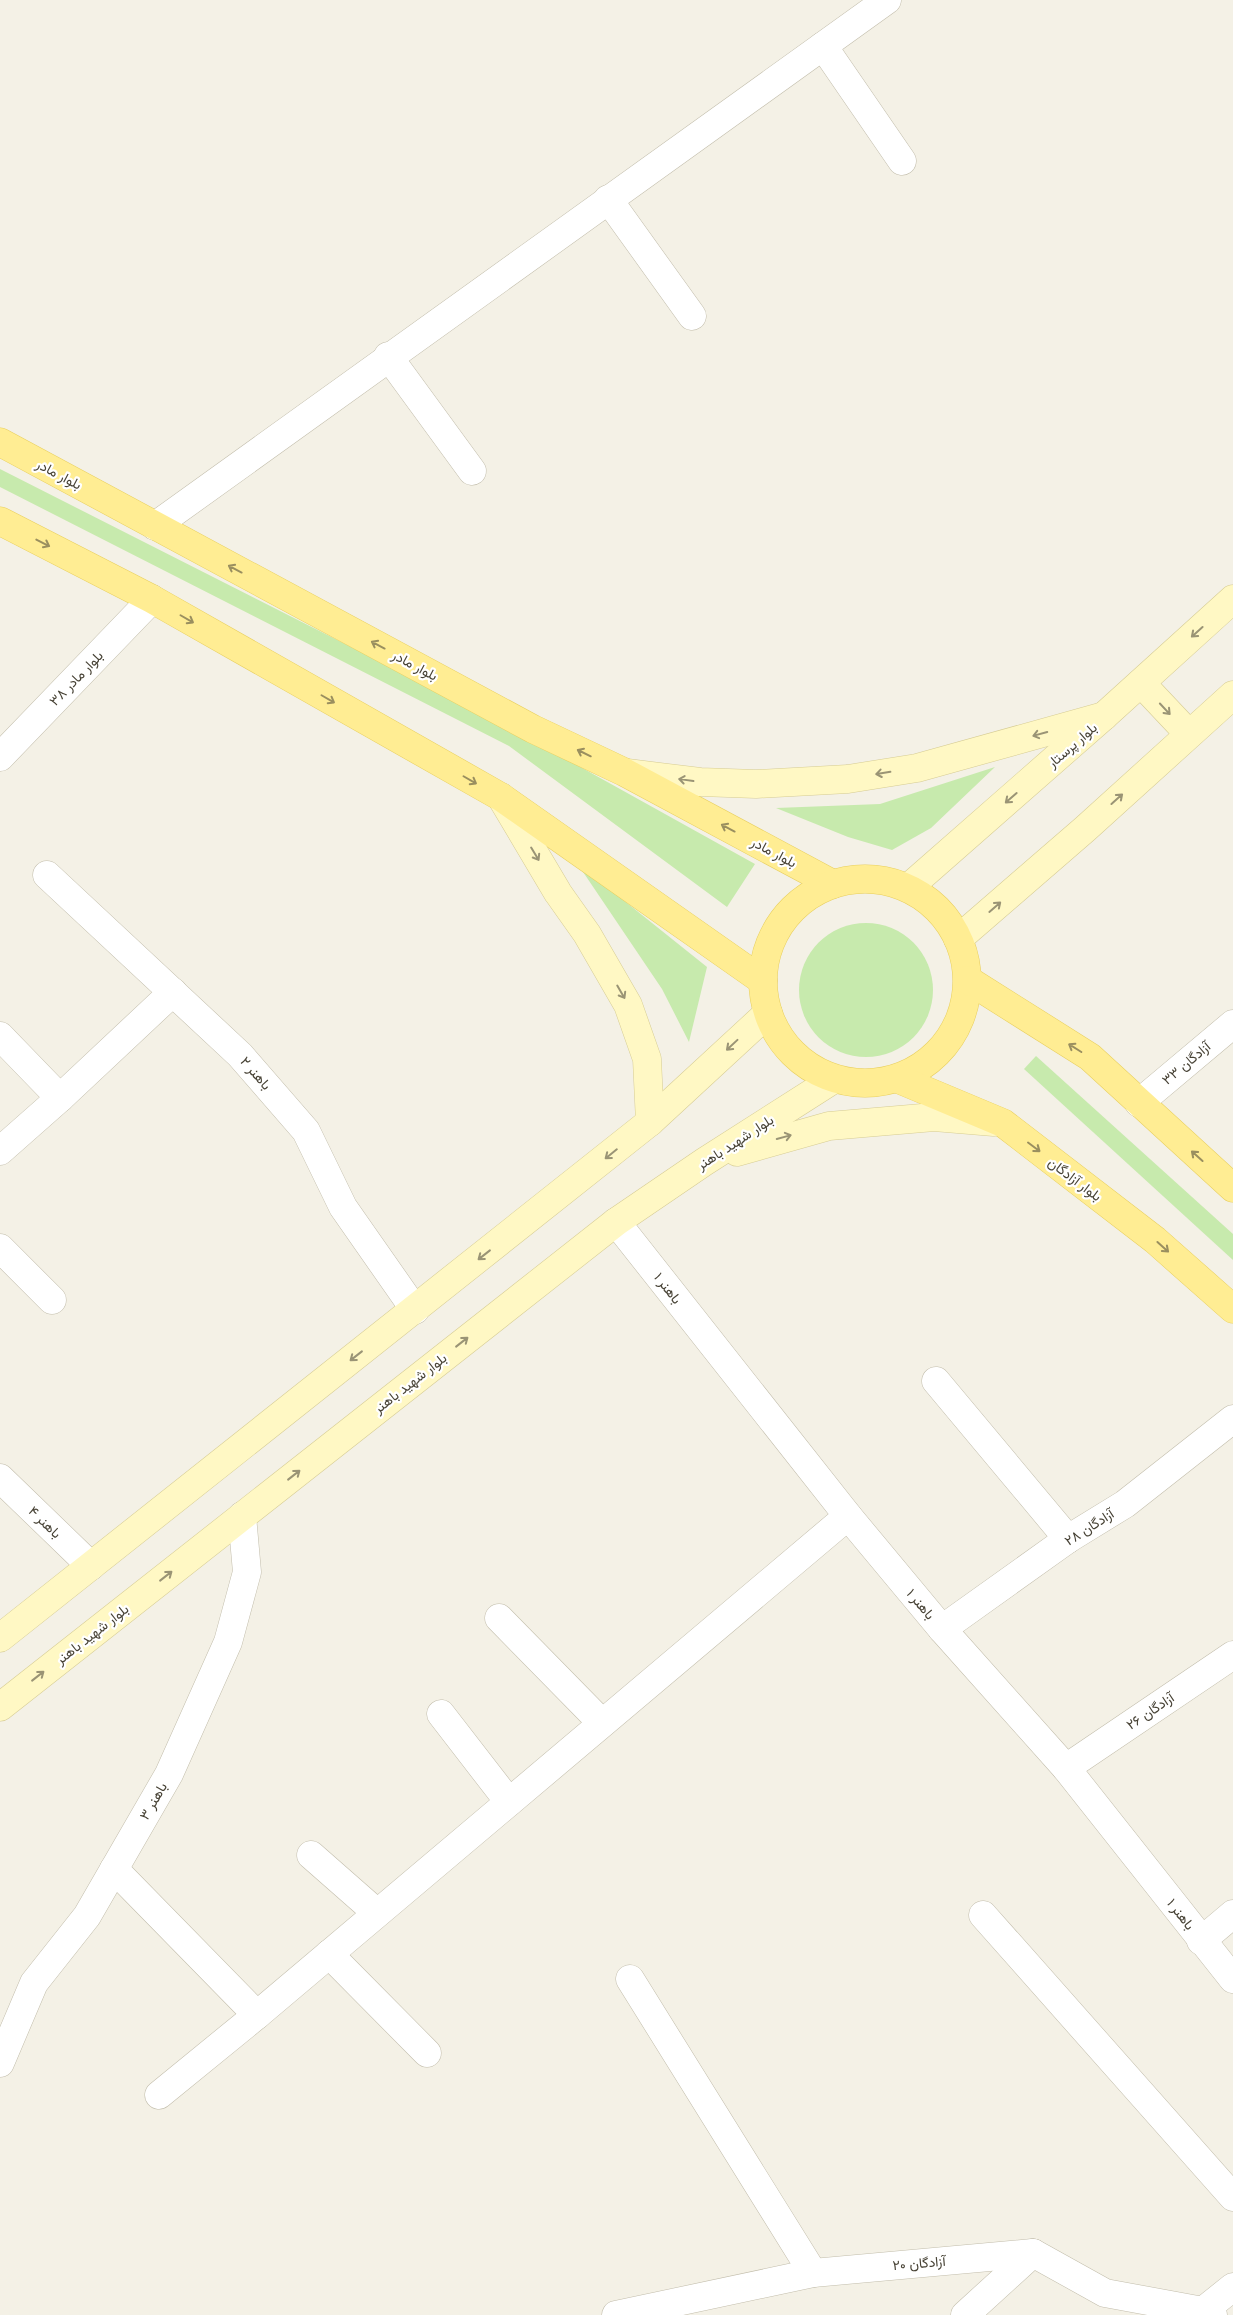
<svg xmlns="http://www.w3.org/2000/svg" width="1233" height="2315" font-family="Lato,Vazirmatn,sans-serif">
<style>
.green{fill:#c7eaad}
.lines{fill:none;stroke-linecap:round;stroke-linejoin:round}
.minor-casing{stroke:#c2bdab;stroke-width:29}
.secondary-casing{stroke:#d6cc94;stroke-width:29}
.primary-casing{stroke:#e8cf5f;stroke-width:29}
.minor{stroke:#fff;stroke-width:28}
.secondary{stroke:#fff8c4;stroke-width:28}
.primary{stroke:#ffed93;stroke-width:28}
.oneway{stroke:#9a8f5f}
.oneway2{stroke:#9a9475}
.labels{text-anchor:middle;stroke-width:4.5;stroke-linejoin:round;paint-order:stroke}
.street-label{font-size:14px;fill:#474235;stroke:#fff}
</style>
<rect width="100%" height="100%" fill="#f4f1e6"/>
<!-- green -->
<g class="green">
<polygon points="0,469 503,724 755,864 727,907 509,746 0,487"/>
<polygon points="995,767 931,828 892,850 848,837 776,808 880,804"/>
<polygon points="577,863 707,967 689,1042 662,989"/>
<circle cx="866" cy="990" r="67"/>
<polygon points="1036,1056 1233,1234 1233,1260 1024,1069"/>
</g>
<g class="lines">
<!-- minor casing -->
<g class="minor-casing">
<g id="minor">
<polyline points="823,46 902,161"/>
<polyline points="608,199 692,316"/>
<polyline points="388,356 472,471"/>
<polyline points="155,526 887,0"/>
<polyline points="0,757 152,599"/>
<polyline points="47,875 240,1055 306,1131 343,1207 415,1310"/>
<polyline points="0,1036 60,1098"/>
<polyline points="1139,1103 1233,1024"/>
<polyline points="0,1151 60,1098 173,992"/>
<polyline points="616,1222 848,1516 942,1629 1066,1768 1233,1979"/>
<polyline points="0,1248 52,1300"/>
<polyline points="936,1381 1068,1539"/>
<polyline points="0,1478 91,1566"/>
<polyline points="499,1618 602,1723"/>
<polyline points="942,1629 1068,1539 1125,1504 1233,1419"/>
<polyline points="441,1714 509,1802"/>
<polyline points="1066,1768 1233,1655"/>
<polyline points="311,1855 377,1913"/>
<polyline points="114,1869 257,2015 848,1516"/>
<polyline points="983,1915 1233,2197"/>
<polyline points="1201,1941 1233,1914"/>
<polyline points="329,1954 427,2053"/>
<polyline points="630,1979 813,2273"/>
<polyline points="0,2063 34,1983 87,1916 169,1774 228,1642 247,1572 242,1516"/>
<polyline points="159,2095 257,2015"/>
<polyline points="1203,2311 1233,2287"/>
<polyline points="616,2315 813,2273 1033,2253 1105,2293 1203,2311 1213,2315"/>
<polyline points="965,2315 1033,2253"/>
</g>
</g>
<!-- secondary casing -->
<g class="secondary-casing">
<g id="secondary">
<polyline points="1141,683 1189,734"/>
<polyline points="627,773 700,782 756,784 848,779 917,768 1104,716"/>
<polyline points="501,797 558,893 587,934 628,1005 647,1059 650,1122"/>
<polyline points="908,888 1104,716 1233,599"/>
<polyline points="958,939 1085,829 1233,695"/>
<polyline points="737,1152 829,1126 934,1117 994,1122"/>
<polyline points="0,1638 650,1122 768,1013"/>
<polyline points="0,1707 616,1222 704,1162 834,1079"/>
</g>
</g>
<!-- primary casing -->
<g class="primary-casing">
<g id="primary">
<polyline points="0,442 533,729 624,772 833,884"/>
<polyline points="0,521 152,599 501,797 763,981"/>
<circle cx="865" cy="981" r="102"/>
<polyline points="968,980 1090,1057 1233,1188"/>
<polyline points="898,1079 1003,1123 1155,1240 1233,1309"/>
</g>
</g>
<!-- minor -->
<use href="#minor" class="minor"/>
<!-- secondary -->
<use href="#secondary" class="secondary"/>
<!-- primary -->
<use href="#primary" class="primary"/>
</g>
<!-- one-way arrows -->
<defs><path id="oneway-shaft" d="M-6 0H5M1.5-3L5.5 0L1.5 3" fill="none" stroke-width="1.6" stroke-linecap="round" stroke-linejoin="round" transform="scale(1.25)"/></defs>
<g class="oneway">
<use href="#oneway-shaft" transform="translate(43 543) rotate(27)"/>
<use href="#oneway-shaft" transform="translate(235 569) rotate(-152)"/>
<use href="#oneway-shaft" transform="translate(187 619) rotate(30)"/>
<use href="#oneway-shaft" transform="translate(378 645) rotate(-152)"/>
<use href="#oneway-shaft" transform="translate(328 699) rotate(30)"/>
<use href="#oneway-shaft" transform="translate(584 753) rotate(-154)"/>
<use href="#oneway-shaft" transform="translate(470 780) rotate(30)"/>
<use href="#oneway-shaft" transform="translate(728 828) rotate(-152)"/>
<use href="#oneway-shaft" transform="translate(1075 1048) rotate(-148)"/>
<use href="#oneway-shaft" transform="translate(1034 1147) rotate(37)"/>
<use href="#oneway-shaft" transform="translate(1197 1156) rotate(-138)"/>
<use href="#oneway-shaft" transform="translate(1163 1247) rotate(42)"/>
</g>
<g class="oneway2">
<use href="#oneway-shaft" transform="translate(1197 632) rotate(138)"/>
<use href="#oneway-shaft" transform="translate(1165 709) rotate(47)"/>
<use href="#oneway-shaft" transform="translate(1040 734) rotate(165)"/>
<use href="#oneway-shaft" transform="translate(883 773) rotate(171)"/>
<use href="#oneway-shaft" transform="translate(686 780) rotate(-172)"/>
<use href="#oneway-shaft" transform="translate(1011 798) rotate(139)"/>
<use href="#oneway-shaft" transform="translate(1117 799) rotate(-42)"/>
<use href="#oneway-shaft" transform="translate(535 854) rotate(59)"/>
<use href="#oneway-shaft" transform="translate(995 907) rotate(-41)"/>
<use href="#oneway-shaft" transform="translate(621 992) rotate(60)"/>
<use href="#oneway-shaft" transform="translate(732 1045) rotate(137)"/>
<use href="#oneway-shaft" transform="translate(784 1137) rotate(-15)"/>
<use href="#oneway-shaft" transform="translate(611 1154) rotate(141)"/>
<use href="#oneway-shaft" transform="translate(484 1255) rotate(142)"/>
<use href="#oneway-shaft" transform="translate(462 1342) rotate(-38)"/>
<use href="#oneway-shaft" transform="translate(356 1356) rotate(142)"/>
<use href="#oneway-shaft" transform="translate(294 1475) rotate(-38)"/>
<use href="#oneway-shaft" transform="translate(166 1576) rotate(-38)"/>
<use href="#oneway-shaft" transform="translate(38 1676) rotate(-38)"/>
</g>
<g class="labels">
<!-- street labels -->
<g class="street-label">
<text transform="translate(59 474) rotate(28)" y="5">بلوار مادر</text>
<text transform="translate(415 665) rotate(28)" y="5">بلوار مادر</text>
<text transform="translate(76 678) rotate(-46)" y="5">بلوار مادر ۳۸</text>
<text transform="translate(1072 745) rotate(-41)" y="5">بلوار پرستار</text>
<text transform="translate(774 852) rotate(28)" y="5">بلوار مادر</text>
<text transform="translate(1186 1063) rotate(-40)" y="5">آزادگان ۳۳</text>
<text transform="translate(256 1073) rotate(49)" y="5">باهنر ۲</text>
<text transform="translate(735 1142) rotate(-33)" y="5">بلوار شهید باهنر</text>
<text transform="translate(1075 1179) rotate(37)" y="5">بلوار آزادگان</text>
<text transform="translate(668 1288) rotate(52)" y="5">باهنر ۱</text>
<text transform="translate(410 1383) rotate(-38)" y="5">بلوار شهید باهنر</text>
<text transform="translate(45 1522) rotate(44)" y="5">باهنر ۴</text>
<text transform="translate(1089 1527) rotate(-33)" y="5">آزادگان ۲۸</text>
<text transform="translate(921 1604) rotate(50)" y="5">باهنر ۱</text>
<text transform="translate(92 1634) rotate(-38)" y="5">بلوار شهید باهنر</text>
<text transform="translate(1150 1711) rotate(-34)" y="5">آزادگان ۲۶</text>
<text transform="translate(153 1801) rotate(-60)" y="5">باهنر ۳</text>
<text transform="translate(1181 1914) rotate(52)" y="5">باهنر ۱</text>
<text transform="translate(919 2263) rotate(-5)" y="5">آزادگان ۲۰</text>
</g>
</g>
</svg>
